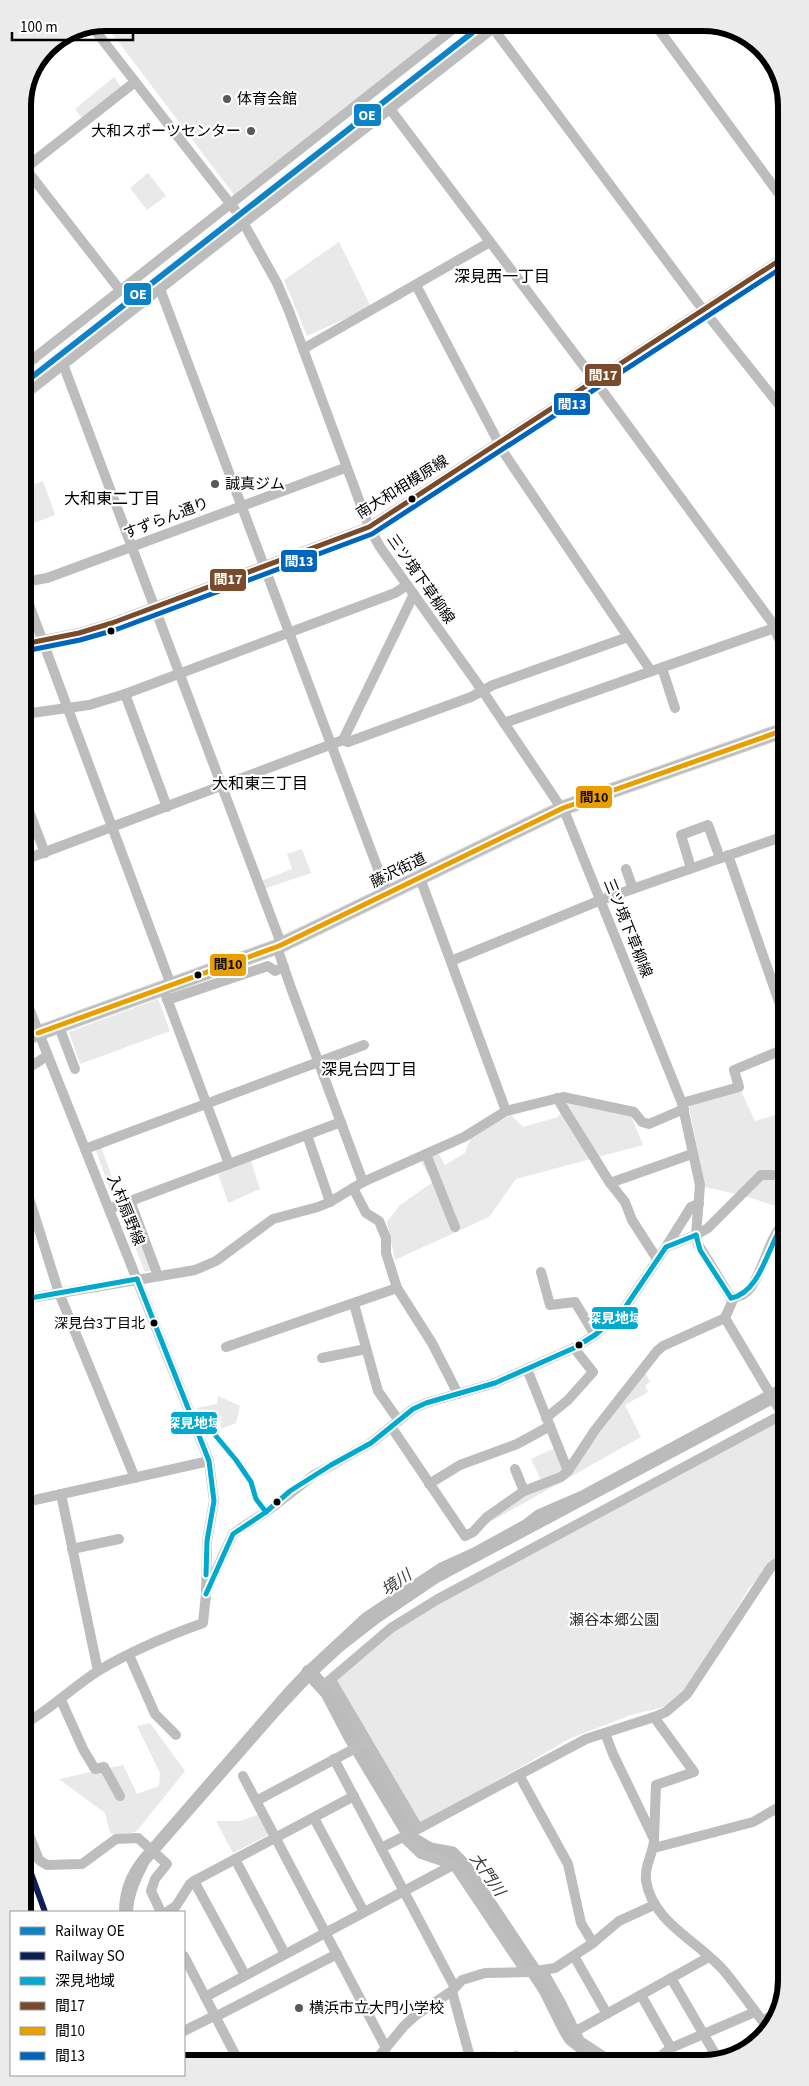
<svg xmlns="http://www.w3.org/2000/svg" width="809" height="2086" font-family="'Source Sans 3','Noto Sans JP',sans-serif">
<style>
.green{fill:#e9e9e9}
.water{fill:#bbb}
.lines{fill:none;stroke-linecap:round;stroke-linejoin:round}
.river{stroke:#bbb;stroke-width:15}
.highway-casing{stroke:#dbdbdb;stroke-width:16}
.minor{stroke:#bdbdbd;stroke-width:10}
.highway{stroke:#bdbdbd;stroke-width:14}
.bus-1-casing{stroke:#fff;stroke-width:9}
.bus-2-casing{stroke:#fff;stroke-width:9}
.bus-3-casing{stroke:#fff;stroke-width:9}
.bus-4-casing{stroke:#fff;stroke-width:9}
.bus-1{stroke:#00a9ce;stroke-width:5}
.bus-2{stroke:#7a4b2a;stroke-width:5}
.bus-3{stroke:#eb9e00;stroke-width:5}
.bus-4{stroke:#0065bd;stroke-width:5}
.rail-1-casing{stroke:#fff;stroke-width:10}
.rail-2-casing{stroke:#fff;stroke-width:10}
.rail-1{stroke:#0d82c7;stroke-width:6}
.rail-2{stroke:#0c1e56;stroke-width:6}
.poi-dot{fill:#595959;stroke:#fff;stroke-width:2}
.bus-dot{fill:#000;stroke:#fff;stroke-width:2}
.labels{text-anchor:middle;stroke-width:4.5;stroke-linejoin:round;paint-order:stroke}
.bus-label{font-size:14px;fill:#000;stroke:#fff;text-anchor:end}
.poi-label{font-size:15px;fill:#000;stroke:#fff;text-anchor:start}
.street-label{font-size:15px;fill:#000;stroke:#fff}
.park-label{font-size:15px;fill:#2e2e2e;stroke:#fff}
.neighbourhood-label{font-size:16px;fill:#000;stroke:#fff}
.water-label{font-size:16px;font-style:italic;fill:#3f3f3f;stroke:#fff}
.rim{fill:none;stroke:#000;stroke-width:6}
.line-badge{stroke:#fff;stroke-width:2}
.badge-label{font-size:14px;text-anchor:middle;font-weight:bold;fill:#fff}
.pale-badge-label{font-size:14px;text-anchor:middle;font-weight:bold;fill:#111}
</style>
<rect width="100%" height="100%" fill="#fff"/>
<!-- green -->
<g class="green">
<polygon points="450,25 234,195 108,28"/>
<polygon points="114,77 121,87 82,118 75,109"/>
<polygon points="148,173 166,196 147,210 130,188"/>
<polygon points="339,242 371,307 307,336 284,280"/>
<polygon points="43,481 55,515 24,527 24,488"/>
<polygon points="302,849 311,873 264,889 261,881 292,869 287,854"/>
<polygon points="158,999 170,1031 80,1064 69,1032"/>
<polygon points="741,1091 755,1121 785,1112 785,1209 741,1195 705,1187 689,1106"/>
<polygon points="566,1102 631,1116 643,1145 516,1179 489,1217 395,1260 387,1222 400,1205 433,1182 421,1162 438,1153 445,1165 465,1153 472,1135 511,1115 523,1127 558,1117"/>
<polygon points="101,1147 120,1198 114,1201 95,1148"/>
<polygon points="251,1161 260,1189 228,1203 218,1173"/>
<polygon points="129,1207 142,1239 134,1241 120,1210"/>
<polygon points="145,1246 153,1270 145,1272 135,1247"/>
<polygon points="645,1372 650,1382 645,1386 648,1392 625,1405 641,1437 483,1526 527,1492 560,1481 561,1483 573,1472 595,1438"/>
<polygon points="218,1396 240,1406 236,1423 218,1430 197,1408 217,1404"/>
<polygon points="778,1420 785,1431 786,1551 779,1555 749,1588 706,1659 682,1693 668,1706 631,1715 571,1738 420,1825 335,1681 387,1635 435,1606"/>
<polygon points="557,1447 566,1467 559,1475 542,1482 531,1459"/>
<polygon points="150,1723 185,1771 136,1832 117,1835 110,1833 105,1813 59,1779 123,1765 137,1794 159,1786 160,1773 137,1726"/>
<polygon points="260,1814 270,1834 233,1853 216,1821 240,1821"/>
<polygon points="481,2051 499,2052 513,2061 483,2061"/>
</g>
<!-- water -->
<path class="water" d="M785 1381V1398L438 1583 379 1623 343 1651 316 1676 283 1711 149 1864C141 1880 134 1894 133 1912H119C119 1890 126 1872 140 1855L285 1688 307 1665 363 1613 439 1563 472 1548 523 1520 536 1510 580 1491Z"/>
<g class="lines">
<!-- river -->
<polyline class="river" points="309,1672 328,1693 351,1737 413,1840 430,1850 452,1854 463,1865 545,1988 565,2028 571,2038 599,2060"/>
<!-- highway casing -->
<g class="highway-casing">
<polyline id="highway" points="25,1038 279,946 563,808 784,730"/>
</g>
<!-- minor -->
<g class="minor">
<polyline points="654,23 782,198"/>
<polyline points="493,28 698,303 783,410"/>
<polyline points="94,29 239,215 277,283 289,311 369,527 380,547 482,690 566,815 682,1103 700,1185 696,1235 698,1244 731,1298 732,1302 725,1318 785,1419"/>
<polyline points="390,109 601,389 771,621 783,648"/>
<polyline points="25,168 120,290"/>
<polyline points="23,170 135,82"/>
<polyline points="416,285 504,453 651,671"/>
<polyline points="160,289 387,893"/>
<polyline points="23,346 34,359"/>
<polyline points="303,349 490,242"/>
<polyline points="63,364 279,938 279,953 291,988 363,1182"/>
<polyline points="23,367 458,25"/>
<polyline points="23,396 497,25"/>
<polyline points="24,582 47,578 77,567 345,468"/>
<polyline points="24,591 171,985"/>
<polyline points="24,644 79,633 112,623 369,527 783,258"/>
<polyline points="662,668 675,708"/>
<polyline points="125,694 167,807"/>
<polyline points="24,714 89,705 125,694 395,593 407,585"/>
<polyline points="504,723 783,625"/>
<polyline points="343,740 348,742 471,697 493,685 628,637"/>
<polyline points="24,798 45,853"/>
<polyline points="728,855 784,1016"/>
<polyline points="24,860 343,740 414,594"/>
<polyline points="691,868 681,835 708,825 720,858"/>
<polyline points="626,869 633,889"/>
<polyline points="420,878 506,1111"/>
<polyline points="451,961 601,900 784,836"/>
<polyline points="163,988 229,1164"/>
<path d="M25 998 209 1461 214 1501 207 1541 206 1594 203 1623C167 1636 131 1651 98 1671 73 1687 52 1708 26 1723"/>
<polyline points="167,1000 268,966 275,971 284,967"/>
<polyline points="61,1032 75,1069"/>
<polyline points="25,1070 47,1056"/>
<polyline points="557,1098 610,1183"/>
<polyline points="682,1103 739,1087 734,1070 784,1049"/>
<polyline points="307,1135 330,1202"/>
<polyline points="85,1149 364,1045"/>
<polyline points="426,1154 455,1227"/>
<polyline points="25,1185 59,1293 135,1478"/>
<polyline points="353,1188 366,1213 379,1221 386,1238 386,1253 397,1288 432,1343 458,1394"/>
<polyline points="130,1201 158,1276"/>
<polyline points="109,1209 341,1122"/>
<polyline points="666,1247 691,1207 699,1204"/>
<polyline points="657,1259 632,1220 625,1202 610,1183 692,1154"/>
<polyline points="541,1272 550,1305 575,1302 595,1335"/>
<path d="M731 1298C740 1297 746 1294 751 1287 765 1267 768 1240 785 1221"/>
<polyline points="25,1299 195,1270 216,1261 273,1219 318,1207 330,1202 363,1182 464,1137 506,1111 563,1097 634,1112 642,1122 649,1124 684,1109"/>
<polyline points="354,1304 378,1391 399,1421"/>
<polyline points="226,1347 397,1288"/>
<polyline points="322,1358 366,1349"/>
<polyline points="527,1369 568,1471"/>
<polyline points="546,1418 568,1400 593,1372 574,1348"/>
<polyline points="392,1428 465,1536 473,1532 487,1517 524,1491 561,1477 568,1471 595,1430 657,1351 663,1346 725,1318"/>
<polyline points="515,1469 524,1491"/>
<polyline points="429,1484 460,1465 517,1444 550,1426"/>
<polyline points="61,1494 98,1671"/>
<polyline points="26,1502 209,1461"/>
<polyline points="72,1549 119,1539"/>
<polyline points="208,1588 233,1534 241,1528 266,1512 314,1475 371,1443 413,1409 426,1403 495,1383 574,1348 595,1335 622,1312 666,1247 696,1235 708,1228 761,1175 785,1175"/>
<polyline points="129,1655 155,1714 176,1735"/>
<polyline points="331,1680 418,1828"/>
<polyline points="324,1685 391,1628 438,1599 785,1413"/>
<polyline points="61,1700 83,1749 95,1769 104,1767 120,1796"/>
<path d="M605 1733 613 1754 654 1839C654 1853 644 1865 646 1880 652 1923 699 1941 725 1972 740 1990 754 2011 770 2030"/>
<polyline points="334,1759 454,1986"/>
<polyline points="519,1775 568,1864 581,1923 593,1943"/>
<polyline points="243,1776 386,2048"/>
<polyline points="256,1801 367,1742"/>
<polyline points="314,1818 364,1912"/>
<polyline points="26,1827 39,1860 47,1865 82,1864 116,1839 138,1838 167,1864 155,1879 151,1891 161,1912"/>
<polyline points="403,1837 586,1739 654,1717 666,1712 687,1694 763,1579 771,1567 786,1557"/>
<polyline points="654,1839 656,1785 694,1772 654,1717"/>
<polyline points="381,1848 403,1837 421,1854 454,1865 526,1972"/>
<polyline points="654,1848 753,1822 786,1803"/>
<polyline points="235,1859 285,1954"/>
<polyline points="194,1881 245,1975"/>
<polyline points="167,1912 176,1906 190,1884 194,1881 354,1796"/>
<polyline points="786,1936 784,1937 786,1945"/>
<polyline points="184,1956 239,2062"/>
<polyline points="574,1956 607,2014"/>
<polyline points="543,1971 561,2003 580,2041 609,2060"/>
<polyline points="671,1978 718,2059"/>
<polyline points="452,1991 471,2061"/>
<polyline points="641,1995 671,2048"/>
<polyline points="205,1997 453,1865"/>
<polyline points="215,2017 337,1954"/>
<polyline points="763,2021 775,2013"/>
<polyline points="184,2031 214,2016"/>
<polyline points="574,2032 709,1957"/>
<polyline points="656,2060 671,2048 755,2012"/>
<polyline points="375,2061 404,2026 416,2015 452,1991 462,1980 485,1973 529,1972 555,1968 593,1943 619,1921 654,1905"/>
<polyline points="506,2061 516,2056 524,2061"/>
</g>
<!-- highway -->
<use href="#highway" class="highway"/>
<!-- bus-1 casing -->
<g class="bus-1-casing">
<g id="bus-1">
<polyline points="696,1235 700,1250 731,1298"/>
<polyline points="137,1279 209,1461 214,1501 207,1541 206,1575"/>
<path d="M731 1298C761 1293 768 1244 785 1221"/>
<polyline points="25,1299 137,1279"/>
<polyline points="199,1434 211,1430 236,1460 251,1482 256,1499 266,1512"/>
<polyline points="206,1594 233,1534 266,1512 290,1491 331,1465 371,1443 413,1409 426,1403 495,1383 574,1348 595,1335 622,1312 666,1247 696,1235"/>
</g>
</g>
<!-- bus-2 casing -->
<g class="bus-2-casing">
<polyline id="bus-2" points="24,644 79,633 112,623 369,527 783,258"/>
</g>
<!-- bus-3 casing -->
<g class="bus-3-casing">
<polyline id="bus-3" points="38,1033 279,946 563,808 784,730"/>
</g>
<!-- bus-4 casing -->
<g class="bus-4-casing">
<polyline id="bus-4" points="25,651 80,640 115,630 372,534 783,267"/>
</g>
<!-- bus-1 -->
<use href="#bus-1" class="bus-1"/>
<!-- bus-2 -->
<use href="#bus-2" class="bus-2"/>
<!-- bus-3 -->
<use href="#bus-3" class="bus-3"/>
<!-- bus-4 -->
<use href="#bus-4" class="bus-4"/>
<!-- rail-1 casing -->
<g class="rail-1-casing">
<polyline id="rail-1" points="23,384 482,25"/>
</g>
<!-- rail-2 casing -->
<g class="rail-2-casing">
<polyline id="rail-2" points="27,1862 45,1912"/>
</g>
<!-- rail-1 -->
<use href="#rail-1" class="rail-1"/>
<!-- rail-2 -->
<use href="#rail-2" class="rail-2"/>
</g>
<!-- markers -->
<g class="poi-dot">
<circle cx="227" cy="99" r="5"/>
<circle cx="251" cy="131" r="5"/>
<circle cx="215" cy="484" r="5"/>
<circle cx="299" cy="2008" r="5"/>
</g>
<g class="bus-dot">
<circle cx="412" cy="499" r="4.5"/>
<circle cx="111" cy="631" r="4.5"/>
<circle cx="198" cy="975" r="4.5"/>
<circle cx="154" cy="1323" r="4.5"/>
<circle cx="579" cy="1345" r="4.5"/>
<circle cx="277" cy="1502" r="4.5"/>
</g>
<g class="labels">
<!-- bus labels -->
<g class="bus-label">
<text x="145" y="1328">深見台3丁目北</text>
</g>
<!-- poi labels -->
<g class="poi-label">
<text x="237" y="104">体育会館</text>
<text x="241" y="136" text-anchor="end">大和スポーツセンター</text>
<text x="225" y="489">誠真ジム</text>
<text x="309" y="2013">横浜市立大門小学校</text>
</g>
<!-- street labels -->
<g class="street-label">
<text transform="translate(402 487) rotate(-32)" y="5">南大和相模原線</text>
<text transform="translate(166 518) rotate(-21)" y="5">すずらん通り</text>
<text transform="translate(421 579) rotate(55)" y="5">三ツ境下草柳線</text>
<text transform="translate(398 870) rotate(-26)" y="5">藤沢街道</text>
<text transform="translate(628 928) rotate(68)" y="5">三ツ境下草柳線</text>
<text transform="translate(126 1210) rotate(68)" y="5">入村扇野線</text>
</g>
<!-- park labels -->
<g class="park-label">
<text x="614" y="1625">瀬谷本郷公園</text>
</g>
<!-- neighbourhood labels -->
<g class="neighbourhood-label">
<text x="502" y="282">深見西一丁目</text>
<text x="112" y="504">大和東二丁目</text>
<text x="260" y="789">大和東三丁目</text>
<text x="369" y="1075">深見台四丁目</text>
</g>
<!-- water labels -->
<g class="water-label">
<text transform="translate(396 1582) rotate(-35)" y="6">境川</text>
<text transform="translate(488 1874) rotate(55)" y="6">大門川</text>
</g>
</g>
<!-- crop -->
<path d="M0 0H809V2086H0ZM106 31H703A75 75 0 0 1 778 106V1980A75 75 0 0 1 703 2055H106A75 75 0 0 1 31 1980V106A75 75 0 0 1 106 31Z" fill="#ebebeb" fill-rule="evenodd"/>
<path class="rim" d="M106 31H703A75 75 0 0 1 778 106V1980A75 75 0 0 1 703 2055H106A75 75 0 0 1 31 1980V106A75 75 0 0 1 106 31Z"/>
<g class="line-badge">
<rect x="353" y="103" width="29" height="24" rx="5" fill="#0d82c7"/>
<rect x="123" y="282" width="29" height="24" rx="5" fill="#0d82c7"/>
<rect x="584" y="363" width="38" height="24" rx="5" fill="#7a4b2a"/>
<rect x="553" y="392" width="38" height="24" rx="5" fill="#0065bd"/>
<rect x="280" y="549" width="38" height="24" rx="5" fill="#0065bd"/>
<rect x="209" y="568" width="38" height="24" rx="5" fill="#7a4b2a"/>
<rect x="575" y="785" width="38" height="24" rx="5" fill="#eb9e00"/>
<rect x="209" y="953" width="38" height="24" rx="5" fill="#eb9e00"/>
<rect x="591" y="1306" width="48" height="24" rx="5" fill="#00a9ce"/>
<rect x="170" y="1411" width="48" height="24" rx="5" fill="#00a9ce"/>
</g>
<g class="badge-label">
<text x="367" y="120">OE</text>
<text x="138" y="299">OE</text>
<text x="603" y="380">間17</text>
<text x="572" y="409">間13</text>
<text x="299" y="566">間13</text>
<text x="228" y="584">間17</text>
<text x="615" y="1323">深見地域</text>
<text x="194" y="1428">深見地域</text>
</g>
<g class="pale-badge-label">
<text x="594" y="802">間10</text>
<text x="228" y="969">間10</text>
</g>
<!-- legend -->
<rect x="10" y="1911" width="175" height="165" fill="#ffffff" stroke="#999999"/>
<rect x="20" y="1927" width="25" height="8" fill="#0d82c7" stroke="#999999"/>
<text x="55" y="1936" font-size="15" fill="#000000">Railway OE</text>
<rect x="20" y="1952" width="25" height="8" fill="#0c1e56" stroke="#999999"/>
<text x="55" y="1961" font-size="15" fill="#000000">Railway SO</text>
<rect x="20" y="1977" width="25" height="8" fill="#00a9ce" stroke="#999999"/>
<text x="55" y="1986" font-size="15" fill="#000000">深見地域</text>
<rect x="20" y="2002" width="25" height="8" fill="#7a4b2a" stroke="#999999"/>
<text x="55" y="2011" font-size="15" fill="#000000">間17</text>
<rect x="20" y="2027" width="25" height="8" fill="#eb9e00" stroke="#999999"/>
<text x="55" y="2036" font-size="15" fill="#000000">間10</text>
<rect x="20" y="2052" width="25" height="8" fill="#0065bd" stroke="#999999"/>
<text x="55" y="2061" font-size="15" fill="#000000">間13</text>
<!-- scale -->
<path d="M12 32v8h121v-8" fill="none" stroke="#000000" stroke-width="2.5"/>
<text x="20" y="32" font-size="15" fill="#000000" stroke="#ffffff" stroke-width="4" paint-order="stroke">100 m</text>
</svg>
